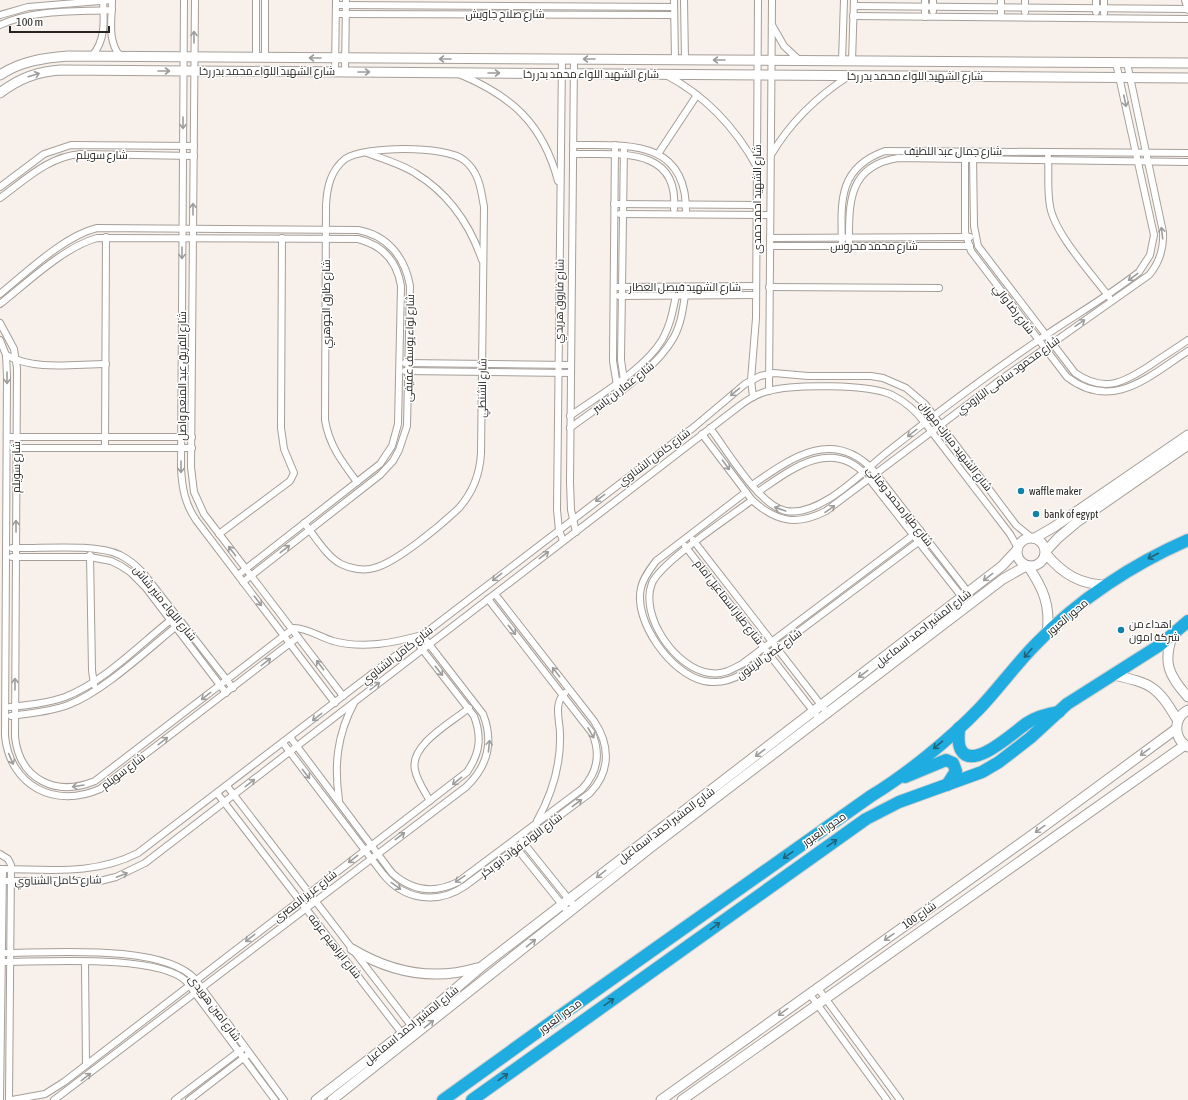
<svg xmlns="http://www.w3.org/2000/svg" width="1188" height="1100" font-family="'Asap Condensed',Cairo,sans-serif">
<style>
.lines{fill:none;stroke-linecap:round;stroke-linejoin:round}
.street-casing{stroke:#a69f99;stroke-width:8}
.secondary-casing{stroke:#a69f99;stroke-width:11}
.highway-casing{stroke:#d0cfce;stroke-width:14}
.street{stroke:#fff;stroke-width:6}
.secondary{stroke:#fff;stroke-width:9}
.highway{stroke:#1fade1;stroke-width:12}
.oneway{stroke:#9e9d9c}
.oneway2{stroke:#246278}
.poi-dot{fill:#1281a9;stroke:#fff;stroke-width:1.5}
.labels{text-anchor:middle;stroke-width:3;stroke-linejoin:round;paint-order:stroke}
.street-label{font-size:11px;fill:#282522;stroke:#fff}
.poi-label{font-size:11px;fill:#282522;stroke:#fff;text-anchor:start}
</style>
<rect width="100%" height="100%" fill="#f8f0ea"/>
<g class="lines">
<!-- street casing -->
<g class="street-casing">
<g id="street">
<path d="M112 0C112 20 107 40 120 56"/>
<path d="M184 0 181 468C182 488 185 504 196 520L335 703"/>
<polyline points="195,0 191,467 194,492 204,514 343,696"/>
<polyline points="674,0 675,60"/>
<polyline points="684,0 685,60"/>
<polyline points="1096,0 1096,12"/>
<polyline points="1104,0 1104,13"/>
<polyline points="1185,0 1188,10"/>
<polyline points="336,5 674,7"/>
<polyline points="854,6 1188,9"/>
<polyline points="933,11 933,0"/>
<polyline points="1025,12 1025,0"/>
<polyline points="336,14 674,15"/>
<polyline points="0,15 28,7 112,0"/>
<polyline points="853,16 1188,19"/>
<polyline points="925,17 925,0"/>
<polyline points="1001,17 1001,0"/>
<path d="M0 25C34 9 76 12 112 10"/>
<polyline points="772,25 784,46 799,60"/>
<path d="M92 56C106 40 104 20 103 0"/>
<polyline points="256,57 256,0"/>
<polyline points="265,57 265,0"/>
<polyline points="562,59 557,510 559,530 563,541"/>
<polyline points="574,59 570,482 571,510 576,532"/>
<polyline points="842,61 844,0"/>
<polyline points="852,61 854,0"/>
<polyline points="335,72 336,0"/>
<polyline points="345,72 346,0"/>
<path d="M459 74C512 96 543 124 558 181"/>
<path d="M666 75C706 96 735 127 757 167"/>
<path d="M573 145C628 145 688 139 686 214"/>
<polyline points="615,145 613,361 618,392"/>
<polyline points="624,146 621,360 625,387"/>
<path d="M367 153C383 159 401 164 415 173 448 193 470 225 482 260"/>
<path d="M573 154C617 155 679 145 674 209"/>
<polyline points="658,154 697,95"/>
<path d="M771 155C791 121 816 97 849 76"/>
<path d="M965 156V232L971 251 1067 377C1113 412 1149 376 1188 351"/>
<path d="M973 156 974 226 978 246 1075 373C1104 393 1123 383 1149 366 1162 357 1175 349 1188 340"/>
<path d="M1048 157C1049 173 1047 190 1050 206 1054 233 1092 274 1109 297"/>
<polyline points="0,187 44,154 71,145 194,146"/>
<path d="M0 198C25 180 49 156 81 154L194 156"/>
<polyline points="614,204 757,205"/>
<polyline points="620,214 770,215"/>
<polyline points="770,238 970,237"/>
<polyline points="770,246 970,246"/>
<path d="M842 246C841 203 837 168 885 151L1188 153"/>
<path d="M849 246C849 204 847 166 898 158L1188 162"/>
<polyline points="618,287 756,286"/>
<polyline points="769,287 939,288"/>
<path d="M0 294C27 272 64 236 97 228L358 230C387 235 405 257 410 286L407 426 399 450 393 461 380 475 243 582"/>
<polyline points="619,296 756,295"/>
<path d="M0 304C28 282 64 247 97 238L358 239C382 245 397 261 401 286L398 424 392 446 380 464 371 471 238 575"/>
<path d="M0 323 14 349 17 368 15 737C20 780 56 797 95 781L294 628C307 628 320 637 333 641 363 649 393 643 422 635L483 714C494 742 488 766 466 787L54 1100"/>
<path d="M0 340 6 355 7 376 5 736C10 786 55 809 100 789L298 637"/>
<path d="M6 355C35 371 74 364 106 364"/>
<polyline points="405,363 571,365"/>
<polyline points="405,371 571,373"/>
<polyline points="769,391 772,0"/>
<polyline points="753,397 751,380 756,318 758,0"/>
<path d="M570 416C598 396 645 369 662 340 670 326 673 311 676 295"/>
<path d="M570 428C603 403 654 373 674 337 681 324 683 309 685 295"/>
<path d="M710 428C727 450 759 506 786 511 820 517 861 473 886 453 938 412 991 372 1046 335 1077 314 1110 295 1139 272L1150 255 1154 235 1116 63"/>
<path d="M702 434 752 500C776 522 797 526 826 511L1003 378 1149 275C1160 262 1164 249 1163 232L1127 63"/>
<polyline points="7,437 192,437"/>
<polyline points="13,448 192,448"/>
<polyline points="105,448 106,237"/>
<path d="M752 485C790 459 832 427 873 470L968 592"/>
<path d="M746 492 656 561C650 569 643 578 641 588 633 621 671 674 704 681 718 684 730 681 742 674L925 537"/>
<path d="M758 492C790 470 831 437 866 475L962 597"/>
<path d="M752 500C730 517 662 561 652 583 639 616 676 669 710 673 722 675 731 670 742 664L920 530"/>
<path d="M304 523C315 536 326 556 341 564 351 569 364 571 374 568 396 563 441 525 459 508 473 492 480 475 481 453L484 207C481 189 479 172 464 160 445 145 364 146 345 159 330 171 327 188 326 205L325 420C329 445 342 462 357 482"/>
<polyline points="219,534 290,481 294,473 284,449 281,428 282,238"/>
<polyline points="693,540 828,714"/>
<polyline points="685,546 820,720"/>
<path d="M12 548C41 549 94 543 120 555 130 560 137 566 144 574L233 688"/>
<polyline points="90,555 92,670 94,685"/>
<polyline points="12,557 90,557 111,561 121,566 130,572 146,588 226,693"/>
<path d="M10 707C29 705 48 703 65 697 104 682 139 645 172 619"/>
<path d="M11 716C30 713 50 712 68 705 104 691 147 650 178 625"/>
<path d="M290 737 392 873C412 891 434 894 458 882L582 789C598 772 601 754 592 733L488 599"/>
<path d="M283 743 383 874C404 900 437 905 465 886L590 793C611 771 610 745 594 721L495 594"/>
<polyline points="227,786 413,1028"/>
<polyline points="217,793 404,1036"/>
<path d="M339 800C334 765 337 735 354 703"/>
<path d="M430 801C425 792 417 781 415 770 409 745 452 722 469 708"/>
<path d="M537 821C552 794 561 765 560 734 560 721 553 703 565 693"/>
<polyline points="522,841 575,907"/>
<polyline points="515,846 568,912"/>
<polyline points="0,854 8,859 11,865 9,1100"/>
<path d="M0 869C49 869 93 876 138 853L694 427 745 384 760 376 774 373 808 376H871L883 378 906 388 925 404 1016 525 1032 538"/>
<path d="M0 881H100L116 877 145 863 738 407C747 400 756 394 768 391 793 384 869 384 892 395 906 402 916 411 925 423L1010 534 1018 548"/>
<path d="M2 953C49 953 164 943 196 980L284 1100"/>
<path d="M2 962C43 962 157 954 186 981L275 1100"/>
<polyline points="85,962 86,1065"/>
<polyline points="817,987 900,1100"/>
<polyline points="809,993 887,1100"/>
<polyline points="0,1100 3,869"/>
<path d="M12 1100 45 1094 64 1082 467 772C480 753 482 737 474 716L415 640"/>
<polyline points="175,1100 241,1050"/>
<polyline points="189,1100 246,1056"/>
</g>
</g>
<!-- secondary casing -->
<g class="secondary-casing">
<g id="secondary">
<path d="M0 75C21 61 44 58 68 56L1188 63"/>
<path d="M0 93C18 79 38 71 61 70L1188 78"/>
<circle cx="1031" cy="552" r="14"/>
<polyline points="1035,538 1054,527 1188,435"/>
<polyline points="1046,551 1058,538 1077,522 1188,445"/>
<path d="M1046 554C1063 574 1080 585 1108 585"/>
<path d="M1028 566C1043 588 1051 606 1047 633"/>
<path d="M1173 635C1162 662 1169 676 1188 697"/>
<path d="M1114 675C1153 684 1157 686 1178 721"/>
<path d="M1188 710C1173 718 1173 738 1188 747"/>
<path d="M352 949C392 973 433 981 477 968"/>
<polyline points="316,1100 412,1026 481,967 1002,566 1016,551"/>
<polyline points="332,1100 650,848 1003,579 1026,566"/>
<polyline points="661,1100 1039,830 1176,729"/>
<polyline points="682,1100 1185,745"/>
</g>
</g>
<!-- highway casing -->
<g class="highway-casing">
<g id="highway">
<path d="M959 728C959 735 957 743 961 750 973 771 1014 732 1027 723 1036 717 1047 714 1059 712"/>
<polyline points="905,777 946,760 953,763 956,771 947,785"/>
<path d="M443 1100 557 1018 871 796C906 775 950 739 979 709 999 688 1016 664 1037 643 1078 600 1133 564 1188 540"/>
<polyline points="472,1100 866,819 899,802 982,772 999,762 1030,738 1067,704 1160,645 1188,621"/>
</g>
</g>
<!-- street -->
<use href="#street" class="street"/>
<!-- secondary -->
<use href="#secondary" class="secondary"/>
<!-- highway -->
<use href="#highway" class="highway"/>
</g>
<!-- one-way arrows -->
<defs><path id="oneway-shaft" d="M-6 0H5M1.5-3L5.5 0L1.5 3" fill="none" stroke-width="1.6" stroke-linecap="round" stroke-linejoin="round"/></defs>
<g class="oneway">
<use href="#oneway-shaft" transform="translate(194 37) rotate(-90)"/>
<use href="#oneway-shaft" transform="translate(315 58) rotate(-180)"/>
<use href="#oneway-shaft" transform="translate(445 59) rotate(-180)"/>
<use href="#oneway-shaft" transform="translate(589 59) rotate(-180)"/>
<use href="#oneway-shaft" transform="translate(719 60) rotate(-180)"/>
<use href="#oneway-shaft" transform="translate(164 71)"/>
<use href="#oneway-shaft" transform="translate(364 72)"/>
<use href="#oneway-shaft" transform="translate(494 73)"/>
<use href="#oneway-shaft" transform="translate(34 75) rotate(-17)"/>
<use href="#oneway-shaft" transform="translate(1125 101) rotate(78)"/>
<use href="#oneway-shaft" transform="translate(183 123) rotate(90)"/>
<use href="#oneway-shaft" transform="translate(193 209) rotate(-90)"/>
<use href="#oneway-shaft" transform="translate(1162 233) rotate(-97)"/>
<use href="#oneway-shaft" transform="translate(182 253) rotate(90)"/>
<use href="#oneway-shaft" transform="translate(1133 277) rotate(143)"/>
<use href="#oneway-shaft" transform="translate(1080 323) rotate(-34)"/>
<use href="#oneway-shaft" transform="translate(7 378) rotate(90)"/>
<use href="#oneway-shaft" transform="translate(735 392) rotate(140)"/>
<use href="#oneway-shaft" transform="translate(912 433) rotate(142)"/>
<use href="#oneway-shaft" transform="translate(726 465) rotate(53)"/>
<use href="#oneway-shaft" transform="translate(181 467) rotate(90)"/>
<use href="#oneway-shaft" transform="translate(600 498) rotate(143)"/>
<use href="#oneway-shaft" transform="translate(780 509) rotate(-161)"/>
<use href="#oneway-shaft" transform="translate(830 509) rotate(-35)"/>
<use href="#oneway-shaft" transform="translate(16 526) rotate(-90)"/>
<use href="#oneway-shaft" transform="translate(285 549) rotate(-38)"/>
<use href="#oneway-shaft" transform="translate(232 551) rotate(-127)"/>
<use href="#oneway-shaft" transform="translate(544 555) rotate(-37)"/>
<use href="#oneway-shaft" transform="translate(497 577) rotate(142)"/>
<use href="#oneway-shaft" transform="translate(988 577) rotate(142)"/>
<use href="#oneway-shaft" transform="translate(258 601) rotate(53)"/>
<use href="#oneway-shaft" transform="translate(512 630) rotate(52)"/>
<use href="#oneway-shaft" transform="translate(266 662) rotate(-38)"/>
<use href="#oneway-shaft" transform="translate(320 665) rotate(-127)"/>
<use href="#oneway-shaft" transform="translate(439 671) rotate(51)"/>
<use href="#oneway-shaft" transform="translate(556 672) rotate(-128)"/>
<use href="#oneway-shaft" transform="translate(863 674) rotate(143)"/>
<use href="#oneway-shaft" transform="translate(15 684) rotate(-90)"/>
<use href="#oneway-shaft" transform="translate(375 686) rotate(-38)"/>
<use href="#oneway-shaft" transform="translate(206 696) rotate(142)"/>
<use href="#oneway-shaft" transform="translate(317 717) rotate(142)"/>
<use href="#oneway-shaft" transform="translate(591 733) rotate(60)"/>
<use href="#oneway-shaft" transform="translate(163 741) rotate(-38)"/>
<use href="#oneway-shaft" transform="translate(489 746) rotate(-84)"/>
<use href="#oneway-shaft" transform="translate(1145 752) rotate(144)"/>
<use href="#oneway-shaft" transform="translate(760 753) rotate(143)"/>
<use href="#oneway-shaft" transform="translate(11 759) rotate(67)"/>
<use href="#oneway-shaft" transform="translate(306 774) rotate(52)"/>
<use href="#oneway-shaft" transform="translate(457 781) rotate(141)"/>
<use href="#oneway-shaft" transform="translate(250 783) rotate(-38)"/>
<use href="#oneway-shaft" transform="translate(78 786) rotate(171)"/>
<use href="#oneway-shaft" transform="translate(577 803) rotate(-37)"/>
<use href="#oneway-shaft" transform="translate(1040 829) rotate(144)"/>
<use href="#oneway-shaft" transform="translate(400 836) rotate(-37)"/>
<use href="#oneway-shaft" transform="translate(353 859) rotate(142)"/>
<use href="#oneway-shaft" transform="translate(601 874) rotate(142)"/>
<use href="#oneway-shaft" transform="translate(122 875) rotate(-21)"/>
<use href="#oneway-shaft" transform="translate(460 879) rotate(146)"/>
<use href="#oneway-shaft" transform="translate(396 886) rotate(36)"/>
<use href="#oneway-shaft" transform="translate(889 937) rotate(145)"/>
<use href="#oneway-shaft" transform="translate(250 938) rotate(142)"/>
<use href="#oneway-shaft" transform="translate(531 943) rotate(-39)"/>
<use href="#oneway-shaft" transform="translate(783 1012) rotate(144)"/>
<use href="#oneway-shaft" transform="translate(429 1024) rotate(-39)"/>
<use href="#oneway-shaft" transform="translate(86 1077) rotate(-38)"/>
</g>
<g class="oneway2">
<use href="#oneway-shaft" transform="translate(1153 556) rotate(153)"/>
<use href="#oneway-shaft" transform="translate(1028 653) rotate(131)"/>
<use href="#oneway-shaft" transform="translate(938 745) rotate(140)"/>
<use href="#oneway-shaft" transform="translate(832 843) rotate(-36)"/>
<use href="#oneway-shaft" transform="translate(788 855) rotate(145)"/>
<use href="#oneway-shaft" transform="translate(715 926) rotate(-36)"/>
<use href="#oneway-shaft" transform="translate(609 1002) rotate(-36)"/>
<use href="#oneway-shaft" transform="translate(503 1077) rotate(-36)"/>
</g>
<!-- markers -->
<g class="poi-dot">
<circle cx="1021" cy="491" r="4"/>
<circle cx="1036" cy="514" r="4"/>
<circle cx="1121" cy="630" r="4"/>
</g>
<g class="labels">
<!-- street labels -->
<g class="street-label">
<text x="505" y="18">شارع صلاح جاويش</text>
<text x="267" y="75">شارع الشهيد اللواء محمد بدر رخا</text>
<text x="591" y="78">شارع الشهيد اللواء محمد بدر رخا</text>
<text x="915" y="80">شارع الشهيد اللواء محمد بدر رخا</text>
<text x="953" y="155">شارع جمال عبد اللطيف</text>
<text x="102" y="159">شارع سويلم</text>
<text transform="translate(757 199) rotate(-90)" y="4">شارع الشهيد احمد حمدى</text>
<text x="874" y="250">شارع محمد محروس</text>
<text x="685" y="291">شارع الشهيد فيصل العطار</text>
<text transform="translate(559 301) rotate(-89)" y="4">شارع فاروق هريدي</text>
<text transform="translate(326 304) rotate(-90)" y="4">شارع طارق الجوهري</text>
<text transform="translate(1014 309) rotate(52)" y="4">شارع رضا والي</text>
<text transform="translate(409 348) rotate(-89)" y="4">شارع لواء يوسف عفيفى</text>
<text transform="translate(1008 375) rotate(-36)" y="4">شارع محمود سامى البارودي</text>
<text transform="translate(182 376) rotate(-90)" y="4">شارع الفريق عبد المنعم واصل</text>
<text transform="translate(623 387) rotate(-38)" y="4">شارع عمار بن ياسر</text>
<text transform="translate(482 388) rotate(-89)" y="4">شارع الشنطي</text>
<text transform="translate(956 446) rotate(52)" y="4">شارع الشهيد مبارك مهران</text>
<text transform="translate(654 457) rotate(-37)" y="4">شارع كامل الشناوي</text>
<text transform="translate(16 467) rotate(-90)" y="4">شارع سويلم</text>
<text transform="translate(900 506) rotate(51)" y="4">شارع طيار محمد وفائي</text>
<text transform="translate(729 602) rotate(52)" y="4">شارع طيار اسماعيل امام</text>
<text transform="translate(165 603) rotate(51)" y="4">شارع اللواء منير شاش</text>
<text transform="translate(1067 617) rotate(-40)" y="4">محور العبور</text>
<text transform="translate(923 628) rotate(-38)" y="4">شارع المشير احمد اسماعيل</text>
<text transform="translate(769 654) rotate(-36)" y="4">شارع غصن الزيتون</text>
<text transform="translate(397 655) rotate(-38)" y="4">شارع كامل الشناوي</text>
<text transform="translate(123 771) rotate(-37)" y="4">شارع سويلم</text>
<text transform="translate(666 825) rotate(-37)" y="4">شارع المشير احمد اسماعيل</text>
<text transform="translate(824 829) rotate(-35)" y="4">محور العبور</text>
<text transform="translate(521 845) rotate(-37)" y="4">شارع اللواء فؤاد ابو بكر</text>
<text transform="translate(58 880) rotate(-1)" y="4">شارع كامل الشناوي</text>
<text transform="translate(305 896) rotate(-38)" y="4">شارع عزيز المصرى</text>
<text transform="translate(919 915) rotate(-35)" y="4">شارع 100</text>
<text transform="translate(335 946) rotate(52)" y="4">شارع ابراهيم عرفه</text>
<text transform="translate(215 1008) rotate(53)" y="4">شارع امين هويدى</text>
<text transform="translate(560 1016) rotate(-36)" y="4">محور العبور</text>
<text transform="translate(411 1025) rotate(-39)" y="4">شارع المشير احمد اسماعيل</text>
</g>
<!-- poi labels -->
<g class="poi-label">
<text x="1029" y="495">waffle maker</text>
<text x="1044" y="518">bank of egypt</text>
<text x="1129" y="628">اهداء من<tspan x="1129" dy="13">شركة امون</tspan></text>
</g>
</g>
<!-- scale -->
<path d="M10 26v6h99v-6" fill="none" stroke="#282522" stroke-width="2"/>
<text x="16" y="26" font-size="12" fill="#282522" stroke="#ffffff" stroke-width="3" paint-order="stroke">100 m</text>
</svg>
